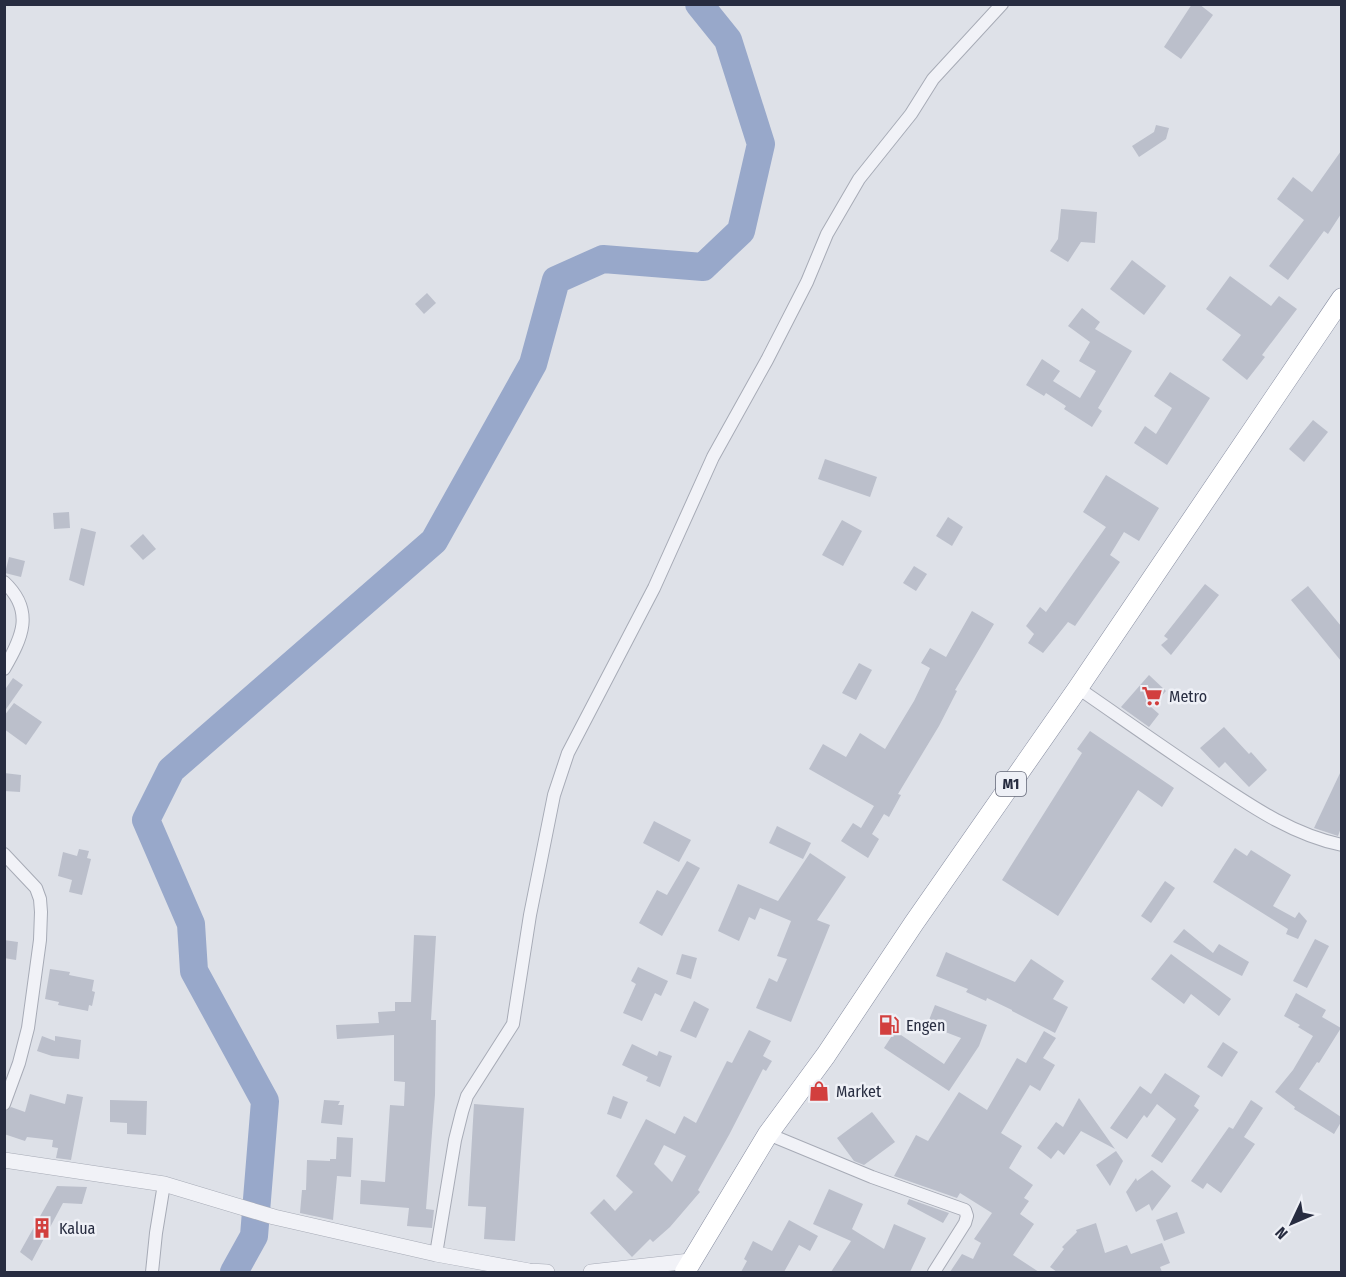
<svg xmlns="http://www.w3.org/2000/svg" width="1346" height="1277" font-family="'Fira Sans Condensed',sans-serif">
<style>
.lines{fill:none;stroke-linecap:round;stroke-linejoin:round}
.river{stroke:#98a8ca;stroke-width:28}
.building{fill:#bbbfcb;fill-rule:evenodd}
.minor-casing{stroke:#a7abb6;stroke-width:14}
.tertiary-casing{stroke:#a7abb6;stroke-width:16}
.trunk-casing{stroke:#858b9f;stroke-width:21}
.minor{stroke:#f1f2f7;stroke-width:12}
.tertiary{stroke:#f1f2f7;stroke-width:15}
.trunk{stroke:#fff;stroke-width:20}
.labels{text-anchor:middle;stroke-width:5;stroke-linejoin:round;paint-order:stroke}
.shield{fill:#eef0f6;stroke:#636777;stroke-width:1.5}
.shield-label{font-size:15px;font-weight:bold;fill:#272c40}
.poi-label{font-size:16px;fill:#272c40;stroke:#eef0f6;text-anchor:start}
</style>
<rect width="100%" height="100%" fill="#dee1e8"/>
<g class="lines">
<!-- river -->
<polyline class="river" points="234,1272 254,1236 265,1101 194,971 191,924 146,820 171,770 434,541 533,364 556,280 603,259 703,267 741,231 761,144 728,40 699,4"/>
</g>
<!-- building -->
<g class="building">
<polygon points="1192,4 1199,4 1213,15 1181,59 1164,47"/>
<polygon points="1156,125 1169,128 1166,139 1139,157 1132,146 1154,132"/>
<polygon points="1341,151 1341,214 1328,234 1324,231 1288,280 1269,266 1304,220 1277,199 1293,177 1312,192"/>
<polygon points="1061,209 1097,212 1095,243 1081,242 1068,262 1050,251 1058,239"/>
<polygon points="1132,260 1166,286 1144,315 1110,289"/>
<polygon points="1230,276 1271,306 1279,296 1297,309 1262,355 1265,357 1247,380 1222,360 1241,335 1206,309"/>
<polygon points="427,293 436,303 424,314 415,304"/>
<polygon points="1082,308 1100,322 1095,329 1132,351 1098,408 1102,411 1092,427 1064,409 1066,406 1046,393 1044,396 1026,385 1042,359 1060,371 1053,381 1080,398 1096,371 1079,361 1090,342 1068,326"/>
<polygon points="1170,372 1210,398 1167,465 1134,443 1145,426 1156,434 1172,408 1154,396"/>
<polygon points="1313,420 1328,432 1304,462 1289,449"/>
<polygon points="825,459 877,477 870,497 818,479"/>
<polygon points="1106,475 1159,508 1139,541 1124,532 1110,555 1120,562 1075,626 1068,622 1043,653 1028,643 1034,634 1026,626 1040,607 1046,612 1106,527 1083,512"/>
<polygon points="69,512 70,528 54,529 53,513"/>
<polygon points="948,517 963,527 952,546 936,536"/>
<polygon points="842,520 862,531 843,566 822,555"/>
<polygon points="81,528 96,532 84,586 69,580"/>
<polygon points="143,534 156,549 143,560 130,546"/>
<polygon points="9,557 25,561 21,577 5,573"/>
<polygon points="914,566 927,574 916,591 903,583"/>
<polygon points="1205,584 1219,595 1171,655 1161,645 1168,639 1164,636"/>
<polygon points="1308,586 1341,626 1341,661 1291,600"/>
<polygon points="972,611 994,624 955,690 957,691 939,726 898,794 901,795 889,817 884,814 872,834 879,839 868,858 841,841 853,823 861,828 874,806 809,769 823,744 846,757 860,733 885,749 914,701 930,668 921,663 930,648 946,657"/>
<polygon points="859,663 872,670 856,700 842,693"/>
<polygon points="1149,675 1166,691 1151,707 1159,714 1149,727 1121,707"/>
<polygon points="13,678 23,685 4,712 4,691"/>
<polygon points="14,703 42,722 26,745 4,729 4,716"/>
<polygon points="1224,727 1249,754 1251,752 1267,770 1249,787 1225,762 1219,768 1200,748"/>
<polygon points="1090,731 1174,788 1162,807 1138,790 1058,916 1002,880 1082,753 1077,749"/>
<polygon points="1341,771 1341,828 1338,836 1314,828"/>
<polygon points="4,773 21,775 20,792 4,791"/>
<polygon points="654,821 691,840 679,862 643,843"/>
<polygon points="777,826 811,843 803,859 769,843"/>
<polygon points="1235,848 1247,856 1251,850 1291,875 1273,906 1295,918 1299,912 1307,921 1298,939 1286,934 1288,929 1213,882"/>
<polygon points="79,849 89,851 87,858 91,859 82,895 69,892 72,880 58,876 63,852 77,856"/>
<polygon points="810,853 846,877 817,920 830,925 791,1022 756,1008 769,978 777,982 787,959 777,956 791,921 760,908 755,920 749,917 739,941 718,931 738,884 778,901"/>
<polygon points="687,861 700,868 662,936 639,923 657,890 667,895"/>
<polygon points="1165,881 1175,888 1151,923 1141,916"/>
<polygon points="1184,929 1213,953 1219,944 1249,962 1242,976 1173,942"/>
<polygon points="414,935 436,936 431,1020 436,1020 435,1095 426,1209 434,1210 432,1228 407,1226 409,1208 360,1204 361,1180 385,1182 390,1105 404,1106 405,1082 394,1081 394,1035 337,1039 336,1025 379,1023 378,1012 395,1011 395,1002 411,1002"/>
<polygon points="1315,939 1329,946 1307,988 1293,981"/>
<polygon points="4,940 18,942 16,960 4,958"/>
<polygon points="946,952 1015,982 1031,959 1064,981 1053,999 1068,1007 1055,1033 1012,1011 1012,1010 987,998 986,1001 966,992 968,989 936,976"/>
<polygon points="682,954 697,958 691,979 676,974"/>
<polygon points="1171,954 1231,999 1219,1016 1191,994 1184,1004 1151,979"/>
<polygon points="638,967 668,981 661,996 655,993 642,1021 623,1013 636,984 631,981"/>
<polygon points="50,969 70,972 69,975 94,980 92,991 95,992 92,1006 89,1005 88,1011 58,1005 59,1002 45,999"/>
<polygon points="1296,993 1326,1010 1322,1017 1341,1028 1319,1063 1317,1062 1299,1089 1341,1117 1341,1122 1334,1134 1294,1109 1295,1107 1275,1092 1293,1070 1313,1036 1298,1027 1300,1025 1284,1016"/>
<polygon points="694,1001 709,1009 696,1038 680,1031"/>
<polygon points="935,1005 987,1025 979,1046 949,1091 884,1048 895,1031 944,1064 961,1038 927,1025"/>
<path d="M749 1030 771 1041 763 1056 772 1061 766 1071 763 1069 729 1135 698 1190 700 1192 670 1227 653 1242 650 1239 632 1257 590 1213 604 1199 615 1211 633 1192 616 1176 646 1119 675 1134 684 1116 696 1123 727 1061 732 1063ZM664 1145 686 1156 672 1182 654 1164Z"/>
<polygon points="1044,1031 1056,1038 1043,1058 1055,1065 1040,1091 1030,1085 1001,1133 1022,1146 1009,1168 1033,1185 1024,1198 1029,1201 1020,1214 1034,1224 1013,1255 1039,1272 950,1272 962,1254 973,1259 981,1243 974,1239 992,1213 960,1193 957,1198 894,1176 916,1135 928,1141 959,1092 987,1110 1017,1058 1026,1063"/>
<polygon points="42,1036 55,1041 55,1036 81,1040 79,1059 52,1056 37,1051"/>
<polygon points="1223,1042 1238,1052 1222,1077 1207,1067"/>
<polygon points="632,1044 657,1056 659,1051 672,1056 660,1087 646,1081 648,1077 622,1065"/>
<polygon points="1165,1073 1200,1096 1194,1106 1199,1110 1162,1163 1151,1156 1176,1119 1157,1104 1147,1118 1144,1115 1127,1139 1110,1128 1140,1086 1151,1094"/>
<polygon points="30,1094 65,1104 67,1094 83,1097 71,1160 56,1158 58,1148 52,1147 53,1140 27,1137 25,1141 4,1134 4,1112 11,1107 25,1112"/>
<polygon points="613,1096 628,1102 621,1119 607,1114"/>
<polygon points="1079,1098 1115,1149 1081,1131 1064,1155 1058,1150 1051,1159 1037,1148 1056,1122 1063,1127"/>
<polygon points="110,1100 147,1101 146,1135 127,1134 127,1123 110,1122"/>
<polygon points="324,1100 340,1101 338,1105 344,1105 342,1125 321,1123"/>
<polygon points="1251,1100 1263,1108 1244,1137 1255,1144 1221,1193 1207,1183 1203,1189 1191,1181 1229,1127 1233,1129"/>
<polygon points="474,1104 524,1108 515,1241 484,1239 486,1207 468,1206"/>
<polygon points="872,1112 895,1142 864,1165 854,1161 837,1138"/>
<polygon points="337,1137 353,1138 351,1177 337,1176 333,1220 300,1213 302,1190 306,1190 307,1160 330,1161 330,1159 336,1159"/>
<polygon points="1116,1151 1123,1161 1110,1186 1096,1165"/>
<polygon points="1152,1170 1171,1186 1152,1211 1149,1204 1136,1212 1126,1192 1136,1178 1137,1181"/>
<polygon points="57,1186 87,1187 82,1204 63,1203 32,1261 20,1252"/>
<polygon points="829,1189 863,1204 852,1229 884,1249 894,1224 926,1238 910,1272 831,1272 851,1241 813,1224"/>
<polygon points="909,1199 949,1213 943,1223 907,1204"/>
<polygon points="1177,1212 1185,1233 1164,1241 1156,1220"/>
<polygon points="789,1220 818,1236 810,1251 799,1245 784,1272 741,1272 747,1261 744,1259 753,1241 772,1251"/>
<polygon points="1096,1223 1105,1253 1127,1245 1131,1254 1162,1243 1170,1263 1160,1267 1162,1272 1057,1272 1050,1267 1064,1249 1062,1247 1077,1232 1076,1230"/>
</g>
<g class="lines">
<!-- minor casing -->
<g class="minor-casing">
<g id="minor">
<path d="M4 582C35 611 22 638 4 669"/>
<path d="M1078 688C1123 719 1168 751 1215 782 1254 808 1294 835 1342 845"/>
<polyline points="4,854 36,888 40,899 41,912 40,940 28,1028 19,1063 4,1104"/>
<polyline points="768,1134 872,1177 965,1210 967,1216 965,1223 934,1272"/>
<polyline points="436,1254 455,1140 462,1112 467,1096 513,1024 530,915 554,795 568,753 654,588 713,457 767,360 807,282 827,234 859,179 911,114 933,79 1002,4"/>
<polyline points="152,1272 156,1233 164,1184"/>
</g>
</g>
<!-- tertiary casing -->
<g class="tertiary-casing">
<g id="tertiary">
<polyline points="4,1160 164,1184 274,1217 436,1254 529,1271 547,1272"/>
<polyline points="591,1272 690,1261"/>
</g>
</g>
<!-- trunk casing -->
<g class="trunk-casing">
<polyline id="trunk" points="685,1272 768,1134 826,1055 914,923 1078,688 1342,298"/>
</g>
<!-- minor -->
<use href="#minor" class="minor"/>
<!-- tertiary -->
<use href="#tertiary" class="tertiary"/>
<!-- trunk -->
<use href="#trunk" class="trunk"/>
</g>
<!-- icons -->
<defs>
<g id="supermarket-bare" transform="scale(1.62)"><path d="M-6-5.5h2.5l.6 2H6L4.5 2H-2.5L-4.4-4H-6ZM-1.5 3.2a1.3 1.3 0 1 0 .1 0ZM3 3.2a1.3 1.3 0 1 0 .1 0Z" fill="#d23f3e" stroke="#eef0f6" stroke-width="2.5" paint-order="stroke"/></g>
<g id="fuel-bare" transform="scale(1.62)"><path d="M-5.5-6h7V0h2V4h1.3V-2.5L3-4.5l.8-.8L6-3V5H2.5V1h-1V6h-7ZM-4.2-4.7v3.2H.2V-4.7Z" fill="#d23f3e" stroke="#eef0f6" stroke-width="2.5" paint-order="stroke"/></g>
<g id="shop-bare" transform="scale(1.62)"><path d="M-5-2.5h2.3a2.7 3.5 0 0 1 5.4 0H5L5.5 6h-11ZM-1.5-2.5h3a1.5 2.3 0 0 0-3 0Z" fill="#d23f3e" stroke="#eef0f6" stroke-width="2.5" paint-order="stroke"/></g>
<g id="building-bare" transform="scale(1.62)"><path d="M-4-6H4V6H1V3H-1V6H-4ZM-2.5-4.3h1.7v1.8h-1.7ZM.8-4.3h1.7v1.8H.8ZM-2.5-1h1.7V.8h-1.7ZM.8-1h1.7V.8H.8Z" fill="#d23f3e" stroke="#eef0f6" stroke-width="2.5" paint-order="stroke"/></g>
</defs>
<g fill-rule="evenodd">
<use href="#supermarket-bare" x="1152" y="696"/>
<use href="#fuel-bare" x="889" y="1025"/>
<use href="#shop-bare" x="819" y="1091"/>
<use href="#building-bare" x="42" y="1228"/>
</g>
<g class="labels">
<!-- shield labels -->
<rect class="shield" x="996" y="772" width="30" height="24" rx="4.5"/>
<g class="shield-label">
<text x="1011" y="789">M1</text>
</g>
<!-- poi labels -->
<g class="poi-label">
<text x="1169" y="702">Metro</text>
<text x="906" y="1031">Engen</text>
<text x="836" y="1097">Market</text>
<text x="59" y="1234">Kalua</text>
</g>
</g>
<!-- border -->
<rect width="1346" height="1277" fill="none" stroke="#272c40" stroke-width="12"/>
<!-- north arrow -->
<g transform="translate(1292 1223) rotate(226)" stroke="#eef0f6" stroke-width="4.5" paint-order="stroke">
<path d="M0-4.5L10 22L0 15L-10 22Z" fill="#272c40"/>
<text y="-9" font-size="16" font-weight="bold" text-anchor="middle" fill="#272c40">N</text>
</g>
</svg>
